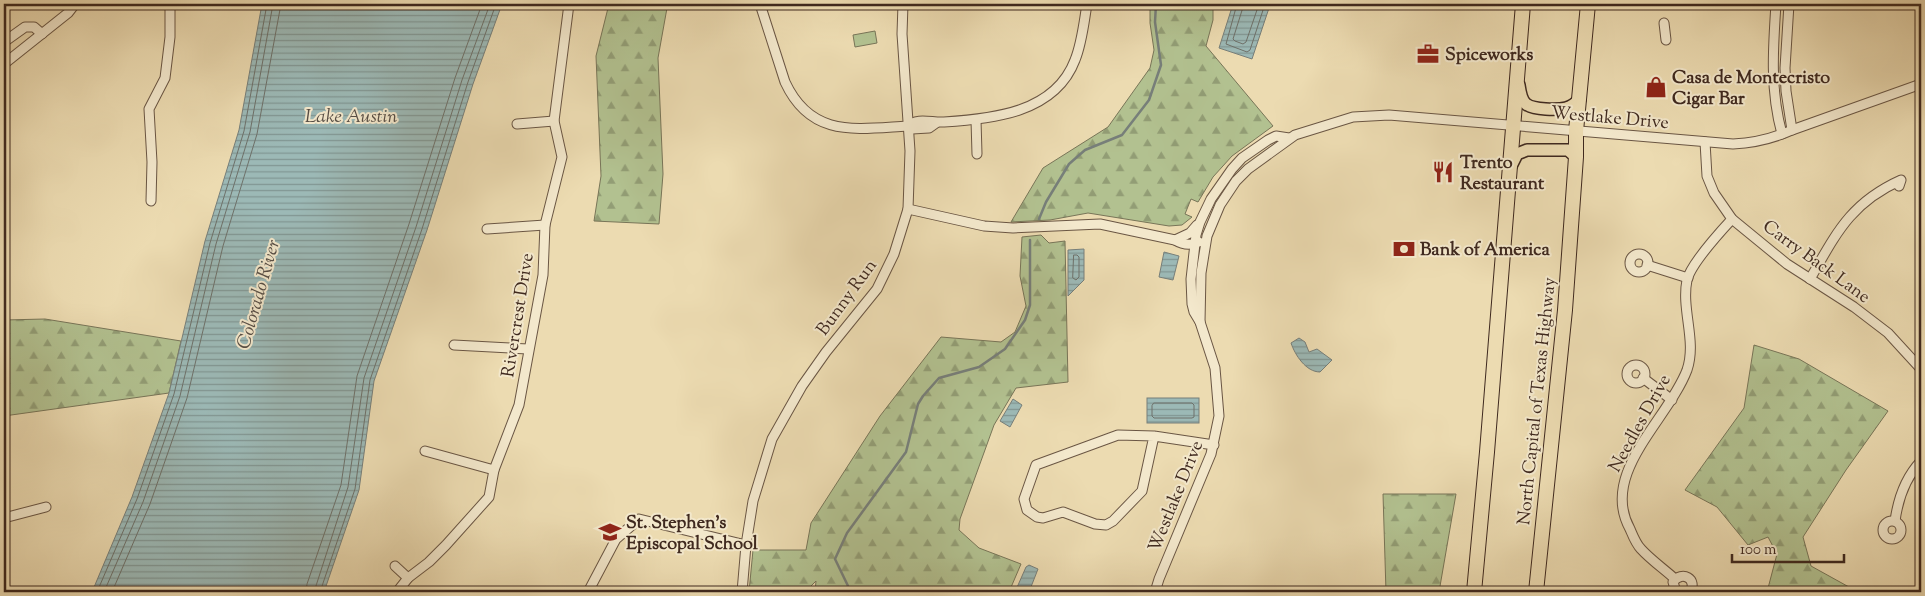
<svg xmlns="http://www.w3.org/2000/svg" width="1925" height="596" font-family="'Sorts Mill Goudy',serif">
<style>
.forest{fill:url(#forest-firs);stroke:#787558}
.pitch{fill:#b2c190;stroke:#787558}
.water{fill:url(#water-rules);stroke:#777f7a}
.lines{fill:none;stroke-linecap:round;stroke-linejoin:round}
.shore{stroke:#6e716a;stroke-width:1}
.stream{stroke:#777f7a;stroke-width:2.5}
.minor-casing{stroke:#6a5644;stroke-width:11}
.major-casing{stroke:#3f291f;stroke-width:14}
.highway-casing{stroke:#3f291f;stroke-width:16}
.minor{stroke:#f3e8cc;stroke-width:9}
.major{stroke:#ecdbb1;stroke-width:11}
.highway{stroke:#ecdbb1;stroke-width:14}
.labels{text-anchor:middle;stroke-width:4;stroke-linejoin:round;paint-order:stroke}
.poi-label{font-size:18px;font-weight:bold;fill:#3f291f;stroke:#f3e8cc;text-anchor:start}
.street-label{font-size:18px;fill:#3f291f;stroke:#f3e8cc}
.water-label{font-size:19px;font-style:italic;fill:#564d45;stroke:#f3e8cc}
</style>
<defs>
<pattern id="forest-firs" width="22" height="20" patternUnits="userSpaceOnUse" patternTransform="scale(1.25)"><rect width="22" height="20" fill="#b2c190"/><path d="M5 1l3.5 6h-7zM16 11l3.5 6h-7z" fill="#929d75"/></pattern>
<pattern id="water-rules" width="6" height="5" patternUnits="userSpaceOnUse" patternTransform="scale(1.25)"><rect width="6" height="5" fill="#9cb9b6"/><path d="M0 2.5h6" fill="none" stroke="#819693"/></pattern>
</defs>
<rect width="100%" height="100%" fill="#ecdbb1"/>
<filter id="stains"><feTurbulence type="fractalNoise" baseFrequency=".004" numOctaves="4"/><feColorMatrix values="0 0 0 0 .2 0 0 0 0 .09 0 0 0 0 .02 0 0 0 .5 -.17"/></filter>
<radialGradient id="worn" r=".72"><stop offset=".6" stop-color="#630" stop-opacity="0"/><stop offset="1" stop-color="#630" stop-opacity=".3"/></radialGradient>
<!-- forest -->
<g class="forest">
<polygon points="609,4 667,4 667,8 658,58 663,174 659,224 594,221 601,176 596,56"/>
<polygon points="1150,4 1213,4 1213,20 1206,46 1273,126 1232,156 1213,177 1198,202 1191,199 1185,214 1192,217 1182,225 1169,226 1088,213 1050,220 1011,222 1043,168 1108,127 1150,68 1154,50 1150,23"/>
<polygon points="1041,235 1049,243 1065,241 1068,382 1016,388 994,425 960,519 959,530 979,548 1021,564 1009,592 815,592 816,581 805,592 749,592 753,550 806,550 811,523 880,416 941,337 1001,342 1015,332 1026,306 1020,276 1022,237"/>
<polygon points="45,319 181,341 169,393 4,416 4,320"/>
<polygon points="1754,345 1799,359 1888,411 1846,470 1803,537 1811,566 1858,592 1767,592 1777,554 1768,537 1748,545 1717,507 1685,490 1744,408"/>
<polygon points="1383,494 1456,494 1439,592 1386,592"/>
</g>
<!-- pitch -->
<polygon class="pitch" points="875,31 877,43 855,47 853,35"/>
<!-- water -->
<g class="water">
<polygon points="262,4 502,4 473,84 427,230 374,381 359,490 324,592 92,592 132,497 169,393 205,241 239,130"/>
<polygon points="1233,4 1265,4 1270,5 1252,59 1219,48"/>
<polygon points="1084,249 1084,280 1068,296 1068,250"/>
<polygon points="1164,252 1179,256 1173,280 1159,277"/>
<path d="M1299 338 1305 342 1309 352 1317 349 1332 360 1320 372C1306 372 1295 355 1291 343Z"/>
<rect x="1147" y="398" width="52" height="25"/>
<polygon points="1013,399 1022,405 1010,427 1000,421"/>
<polygon points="1029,565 1038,569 1029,592 1015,592 1026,567"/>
</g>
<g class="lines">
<!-- shore -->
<g class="shore">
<polyline points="1237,4 1226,44 1247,52 1250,50 1265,4"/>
<polyline points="1244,4 1233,39 1235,41 1243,44 1246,42 1259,4"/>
<polygon points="1074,255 1077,255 1079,257 1079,277 1076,280 1073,278"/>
<polygon points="1154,403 1192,403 1194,405 1194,417 1192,418 1154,418 1152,416 1152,406"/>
<polyline points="97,592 137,499 174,394 210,243 244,131 267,4"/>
<polyline points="104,592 143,502 180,396 216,244 250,132 273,4"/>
<polyline points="112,592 150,504 187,398 223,246 257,134 281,4"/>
<polyline points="306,592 307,584 341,485 357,376 409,224 455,78 482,4"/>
<polyline points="314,592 348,487 364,378 416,227 462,80 490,4"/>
<polyline points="320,592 355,489 370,380 422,229 468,82 496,4"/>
</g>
<!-- stream -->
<g class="stream">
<polyline points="1039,219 1046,202 1069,164 1085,150 1122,135 1149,100 1161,65 1155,22 1156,4"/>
<polyline points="853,592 849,588 835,559 847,533 906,452 918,404 923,396 939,378 979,367 1005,349 1025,320 1030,305 1030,240"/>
</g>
<!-- minor casing -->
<g class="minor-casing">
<g id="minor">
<path d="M760 4 785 82C811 138 855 129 907 126 918 117 932 123 944 122 992 119 1055 113 1075 60 1082 43 1084 22 1087 4"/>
<path d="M1776 4C1773 48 1770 91 1782 134"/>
<polyline points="1789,4 1785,68 1786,91 1792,130"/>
<polyline points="1664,23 1666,40"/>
<polyline points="4,42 25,27 34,27 42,34"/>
<polyline points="4,64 68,13 75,4"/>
<polyline points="976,120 977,154"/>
<polyline points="517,124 554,121"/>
<polyline points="907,126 912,129 929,128 936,123"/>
<polyline points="1705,142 1707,176 1714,193 1732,219 1787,264 1854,307 1888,333 1921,369"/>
<polyline points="151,201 152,162 149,109 165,78 170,37 170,4"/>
<path d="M908 209 984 226 1013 228 1100 224 1175 240C1183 245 1190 246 1199 242"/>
<polyline points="487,229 545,225"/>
<polyline points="1175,240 1190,233 1197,225"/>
<circle cx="1639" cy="263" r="9"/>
<polyline points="1647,265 1688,278"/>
<path d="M1810 279C1836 234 1850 203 1901 180L1899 186"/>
<path d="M1200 322 1201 273 1207 236 1220 205 1236 181 1248 169 1295 135 1353 117 1389 115 1733 144C1754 143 1772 139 1792 130L1921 84"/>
<polyline points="454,345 528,349"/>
<circle cx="1636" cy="374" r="9"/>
<polyline points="1643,378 1672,400"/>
<polyline points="1154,436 1142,491 1113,521 1106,525 1095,524 1063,512 1043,518 1037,517 1027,510 1024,499 1036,465 1118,435 1154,436 1214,445"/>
<polyline points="425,451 494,470"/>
<polyline points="4,518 46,507"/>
<path d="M1895 521C1898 499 1905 478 1921 461"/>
<circle cx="1892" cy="530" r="9"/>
<polyline points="395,566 408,578"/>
<path d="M1675 579C1664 569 1651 560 1641 549 1636 544 1633 536 1630 529 1599 473 1668 420 1687 370 1697 341 1681 310 1687 280 1691 264 1720 232 1732 219"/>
<polyline points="397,592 408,578 429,562 446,545 489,497 494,470 519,405 543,275 545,225 562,157 554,121 569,4"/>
<polyline points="588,592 616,539 639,519 746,545"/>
<polyline points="742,592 746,545 753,501 772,439 802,386 826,352 877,289 894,254 908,209 910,151 902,34 903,4"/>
<polyline points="1155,592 1159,579 1211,454 1219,416 1215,368 1200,322 1194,312 1192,304 1191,279 1196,235 1200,222 1211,199 1232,169 1242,158 1268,140 1276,136 1289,138"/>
<path d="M1676 592 1673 582C1682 570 1698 579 1690 592"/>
</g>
</g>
<!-- major casing -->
<g class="major-casing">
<g id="major">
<path d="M1519 85C1520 92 1521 100 1526 104 1533 110 1558 110 1566 108 1572 107 1576 103 1580 99"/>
<polyline points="1511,166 1517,154 1527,150 1568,150 1576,157"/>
</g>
</g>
<!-- highway casing -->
<g class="highway-casing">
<g id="highway">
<polyline points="1474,592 1487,452 1523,4"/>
<polyline points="1536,592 1565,310 1576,157 1576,131 1588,4"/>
</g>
</g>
<!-- minor -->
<use href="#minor" class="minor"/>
<!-- major -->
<use href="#major" class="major"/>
<!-- highway -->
<use href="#highway" class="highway"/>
</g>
<!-- icons -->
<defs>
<g id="office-bare" transform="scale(1.725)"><path d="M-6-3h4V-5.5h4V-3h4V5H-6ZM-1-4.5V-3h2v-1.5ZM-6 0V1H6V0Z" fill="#8f2418" stroke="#f3e8cc" stroke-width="2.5" paint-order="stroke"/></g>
<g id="shop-bare" transform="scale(1.725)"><path d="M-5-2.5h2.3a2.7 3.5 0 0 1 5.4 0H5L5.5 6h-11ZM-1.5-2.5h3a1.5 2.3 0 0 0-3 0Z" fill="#8f2418" stroke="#f3e8cc" stroke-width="2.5" paint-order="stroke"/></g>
<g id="restaurant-bare" transform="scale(1.725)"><path d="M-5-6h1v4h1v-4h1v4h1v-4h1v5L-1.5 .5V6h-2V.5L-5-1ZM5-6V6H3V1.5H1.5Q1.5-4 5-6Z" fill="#8f2418" stroke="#f3e8cc" stroke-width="2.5" paint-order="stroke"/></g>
<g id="bank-bare" transform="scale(1.725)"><path d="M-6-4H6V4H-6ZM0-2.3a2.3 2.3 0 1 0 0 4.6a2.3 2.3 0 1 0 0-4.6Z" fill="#8f2418" stroke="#f3e8cc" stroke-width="2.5" paint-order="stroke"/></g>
<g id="school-bare" transform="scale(1.725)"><path d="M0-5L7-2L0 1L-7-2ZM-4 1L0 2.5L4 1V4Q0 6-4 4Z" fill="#8f2418" stroke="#f3e8cc" stroke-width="2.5" paint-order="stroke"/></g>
</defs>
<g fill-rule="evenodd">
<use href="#office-bare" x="1428" y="54"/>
<use href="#shop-bare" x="1656" y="87"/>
<use href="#restaurant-bare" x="1443" y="172"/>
<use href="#bank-bare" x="1404" y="249"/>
<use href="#school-bare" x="610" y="532"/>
</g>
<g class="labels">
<!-- poi labels -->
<g class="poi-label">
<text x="1445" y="60">Spiceworks</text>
<text x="1672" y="83">Casa de Montecristo<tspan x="1672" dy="21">Cigar Bar</tspan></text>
<text x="1460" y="168">Trento<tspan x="1460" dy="21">Restaurant</tspan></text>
<text x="1420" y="255">Bank of America</text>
<text x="626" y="528">St. Stephen's<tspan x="626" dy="21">Episcopal School</tspan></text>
</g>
<!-- street labels -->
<g class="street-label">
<text transform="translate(1610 117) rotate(5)" y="6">Westlake Drive</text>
<text transform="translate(1817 261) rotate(36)" y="6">Carry Back Lane</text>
<text transform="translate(846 297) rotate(-54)" y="6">Bunny Run</text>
<text transform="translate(517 315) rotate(-81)" y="6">Rivercrest Drive</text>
<text transform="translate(1536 401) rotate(-84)" y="6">North Capital of Texas Highway</text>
<text transform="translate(1639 423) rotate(-61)" y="6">Needles Drive</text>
<text transform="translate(1175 496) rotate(-68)" y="6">Westlake Drive</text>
</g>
<!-- water labels -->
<g class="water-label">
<text x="351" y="122">Lake Austin</text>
<text transform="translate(257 294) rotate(-74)" y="7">Colorado River</text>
</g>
</g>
<!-- margin -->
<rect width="1925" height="596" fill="none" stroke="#ecdbb1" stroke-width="20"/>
<rect x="5" y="5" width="1915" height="586" fill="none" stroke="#3f291f" stroke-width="2.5"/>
<rect x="10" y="10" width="1905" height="576" fill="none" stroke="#3f291f"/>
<!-- scale -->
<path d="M1732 554v8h112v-8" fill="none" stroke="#3f291f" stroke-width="2.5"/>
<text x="1740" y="554" font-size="15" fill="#3f291f" stroke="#f3e8cc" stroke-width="4" paint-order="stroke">100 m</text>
<rect width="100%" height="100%" filter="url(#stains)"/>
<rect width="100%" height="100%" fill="url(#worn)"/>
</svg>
